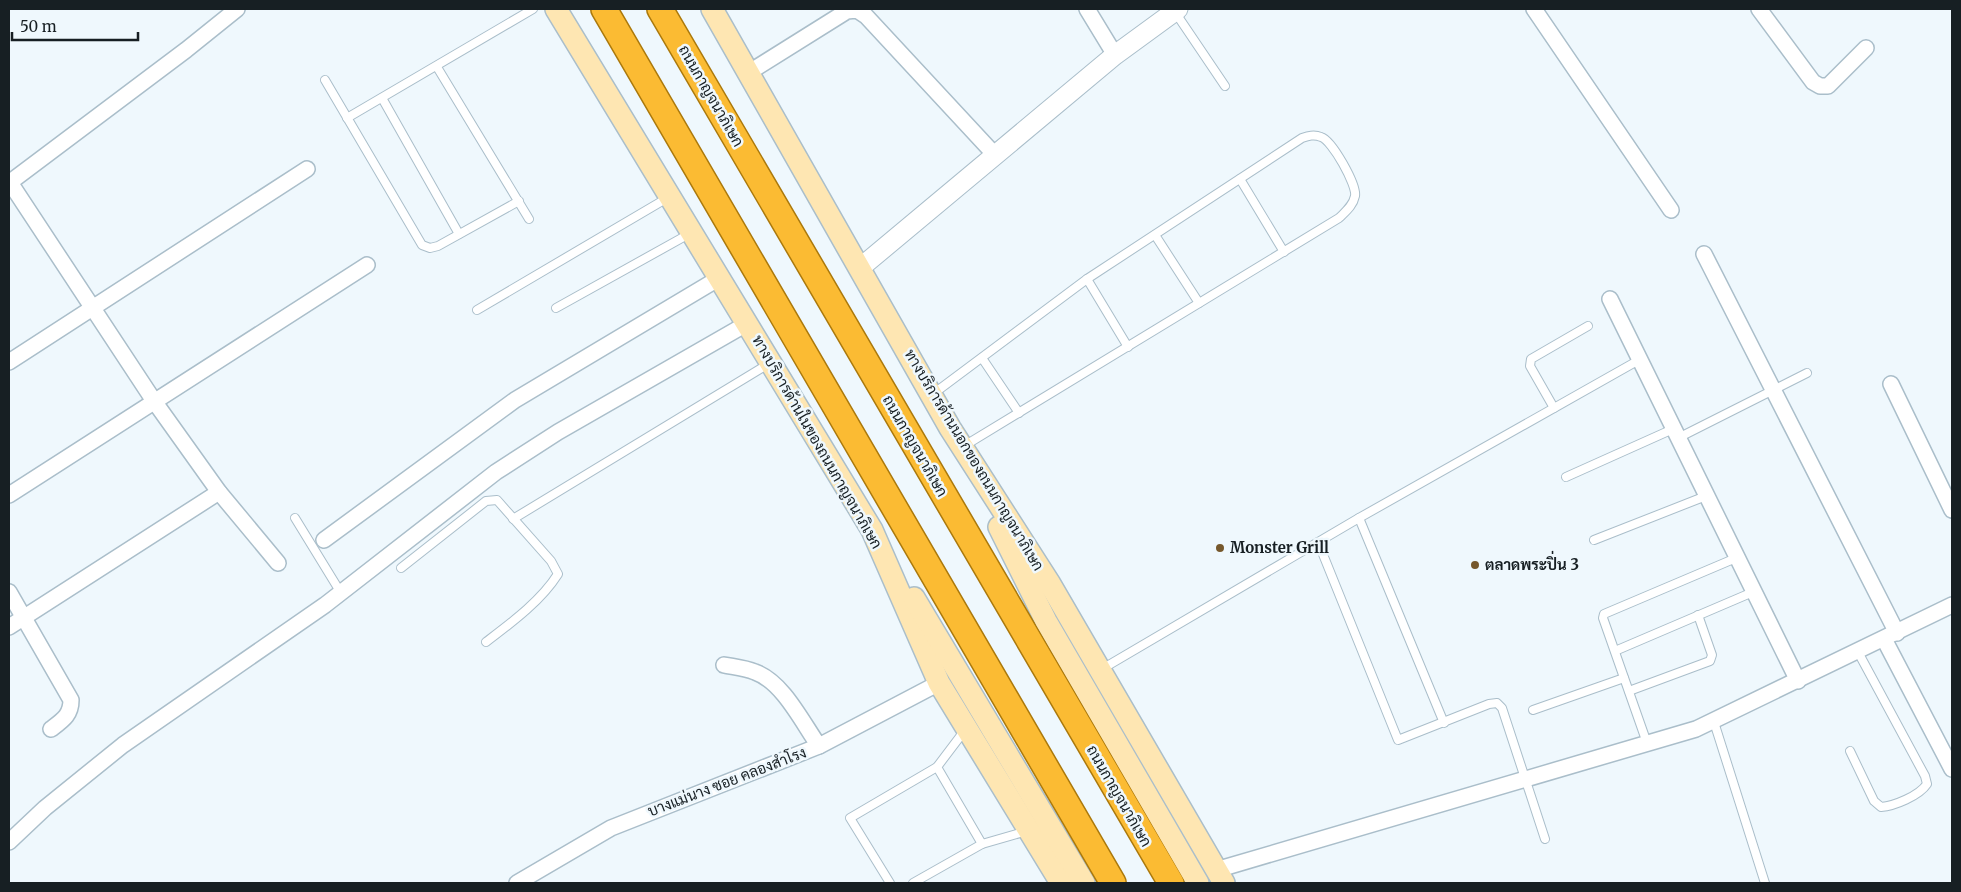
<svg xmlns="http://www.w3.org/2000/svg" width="1961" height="892" font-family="Merriweather,Sarabun,serif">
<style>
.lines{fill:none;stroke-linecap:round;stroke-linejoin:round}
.service-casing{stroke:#aabeca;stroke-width:10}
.minor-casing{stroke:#aabeca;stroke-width:18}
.tertiary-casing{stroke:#aabeca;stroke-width:21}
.secondary-casing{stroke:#aabeca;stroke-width:24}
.trunk-casing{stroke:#ab790c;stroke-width:28}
.service{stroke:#fff;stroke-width:8}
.minor{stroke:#fff;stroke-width:15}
.tertiary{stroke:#fff;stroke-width:19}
.secondary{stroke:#fee6b2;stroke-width:21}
.trunk{stroke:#fbbb33;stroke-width:25}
.poi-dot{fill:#76582c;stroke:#eff8fd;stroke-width:2}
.labels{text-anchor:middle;stroke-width:5;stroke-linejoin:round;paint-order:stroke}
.street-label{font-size:15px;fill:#171f23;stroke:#eff8fd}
.poi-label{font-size:15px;font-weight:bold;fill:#171f23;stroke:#eff8fd;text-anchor:start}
</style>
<rect width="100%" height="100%" fill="#eff8fd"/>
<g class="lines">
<!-- service casing -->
<g class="service-casing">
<g id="service">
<polyline points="1175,12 1225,86"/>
<polyline points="437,67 529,219"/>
<polyline points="325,80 422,245 430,248 438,246 519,201"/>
<polyline points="382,98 459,234"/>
<polyline points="347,118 533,9"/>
<polyline points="1240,179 1284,252"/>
<polyline points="1155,235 1199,303"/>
<polyline points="1087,279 1128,347"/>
<polyline points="556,308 689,234"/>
<polyline points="477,310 669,197"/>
<polyline points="982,358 1019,413"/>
<path d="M933 394 1087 279 1302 138C1308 136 1314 134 1321 137 1332 140 1357 185 1355 196 1353 206 1345 212 1339 218L964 446"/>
<polyline points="1554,408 1530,366 1531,359 1588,326"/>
<polyline points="1678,438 1807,373"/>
<polyline points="1566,477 1673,429"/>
<polyline points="295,518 341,593"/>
<polyline points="1359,518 1444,723"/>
<polyline points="513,519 770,363"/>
<polyline points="1594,540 1706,496"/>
<polyline points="1318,542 1398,740 1489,704 1497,703 1502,708 1545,839"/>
<path d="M401 568 486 501 497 500 551 561 558 574C541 601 511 623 486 642"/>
<polyline points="1615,651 1753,592"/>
<polyline points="1102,669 1359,518 1639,360"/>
<polyline points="1629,691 1710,661 1712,655 1698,615"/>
<polyline points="1533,710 1624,678"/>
<polyline points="1714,722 1765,883"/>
<polyline points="1647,743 1603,618 1604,614 1736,558"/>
<path d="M1850 751 1874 801 1881 807C1894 806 1919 796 1927 784L1925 776 1858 652"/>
<polyline points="937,767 982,844"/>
<polyline points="890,883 850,818 937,767 965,730"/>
<polyline points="913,883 982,844 1027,831"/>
</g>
</g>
<!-- minor casing -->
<g class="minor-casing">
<g id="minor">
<polyline points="1087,9 1115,55"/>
<polyline points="1534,9 1671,210"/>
<polyline points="1759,9 1813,82 1820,86 1828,86 1866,48"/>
<polyline points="748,73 847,11 857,10 866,16 995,155"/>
<polyline points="9,181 154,401 219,492 278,563"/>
<polyline points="9,183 186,50 237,9"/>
<polyline points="1704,254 1897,633"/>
<polyline points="1610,299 1798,681"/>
<polyline points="9,362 307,169"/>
<polyline points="1891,384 1952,510"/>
<polyline points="9,495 367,265"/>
<polyline points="324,540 515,400 721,277"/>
<path d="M9 592 71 700C71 715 63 720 51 729"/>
<polyline points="9,627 219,492"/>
<polyline points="1884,639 1952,769"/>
<path d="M724 665C734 667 745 668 755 672 783 682 802 722 819 746"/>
<polyline points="9,842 45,808 123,745 325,605 496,472 558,432 748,323"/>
<polyline points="1216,870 1696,729 1952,605"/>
<polyline points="517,883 611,828 819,746 939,683"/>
</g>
</g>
<!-- tertiary casing -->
<g class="tertiary-casing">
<polyline id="tertiary" points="860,268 1115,55 1178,9"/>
</g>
<!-- secondary casing -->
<g class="secondary-casing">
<g id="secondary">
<polyline points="556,9 872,530 939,683 1061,883"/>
<polyline points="712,9 950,428 1050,584 1224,883"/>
<polyline points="999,527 1046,621 1198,883"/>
<polyline points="914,598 1084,883"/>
</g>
</g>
<!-- trunk casing -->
<g class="trunk-casing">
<g id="trunk">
<polyline points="604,9 1113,883"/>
<polyline points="660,9 1171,883"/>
</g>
</g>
<!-- service -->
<use href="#service" class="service"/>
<!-- minor -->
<use href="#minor" class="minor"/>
<!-- tertiary -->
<use href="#tertiary" class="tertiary"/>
<!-- secondary -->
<use href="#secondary" class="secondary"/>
<!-- trunk -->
<use href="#trunk" class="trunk"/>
</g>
<!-- markers -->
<g class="poi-dot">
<circle cx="1220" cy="548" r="5"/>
<circle cx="1475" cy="565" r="5"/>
</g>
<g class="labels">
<!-- street labels -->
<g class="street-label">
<text transform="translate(711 96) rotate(60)" y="5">ถนนกาญจนาภิเษก</text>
<text transform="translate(817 442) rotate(60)" y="5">ทางบริการด้านในของถนนกาญจนาภิเษก</text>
<text transform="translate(915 446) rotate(60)" y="5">ถนนกาญจนาภิเษก</text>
<text transform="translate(974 460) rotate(59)" y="5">ทางบริการด้านนอกของถนนกาญจนาภิเษก</text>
<text transform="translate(727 782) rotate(-21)" y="5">บางแม่นาง ซอย คลองสำโรง</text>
<text transform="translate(1119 796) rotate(60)" y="5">ถนนกาญจนาภิเษก</text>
</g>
<!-- poi labels -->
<g class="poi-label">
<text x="1230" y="553">Monster Grill</text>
<text x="1485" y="570">ตลาดพระปิ่น 3</text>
</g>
</g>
<!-- border -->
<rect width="1961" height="892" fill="none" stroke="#171f23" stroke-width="20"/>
<!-- scale -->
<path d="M12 32v8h126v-8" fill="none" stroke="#171f23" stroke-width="2.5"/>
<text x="20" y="32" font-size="15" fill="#171f23" stroke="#eff8fd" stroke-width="4" paint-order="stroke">50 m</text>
</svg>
